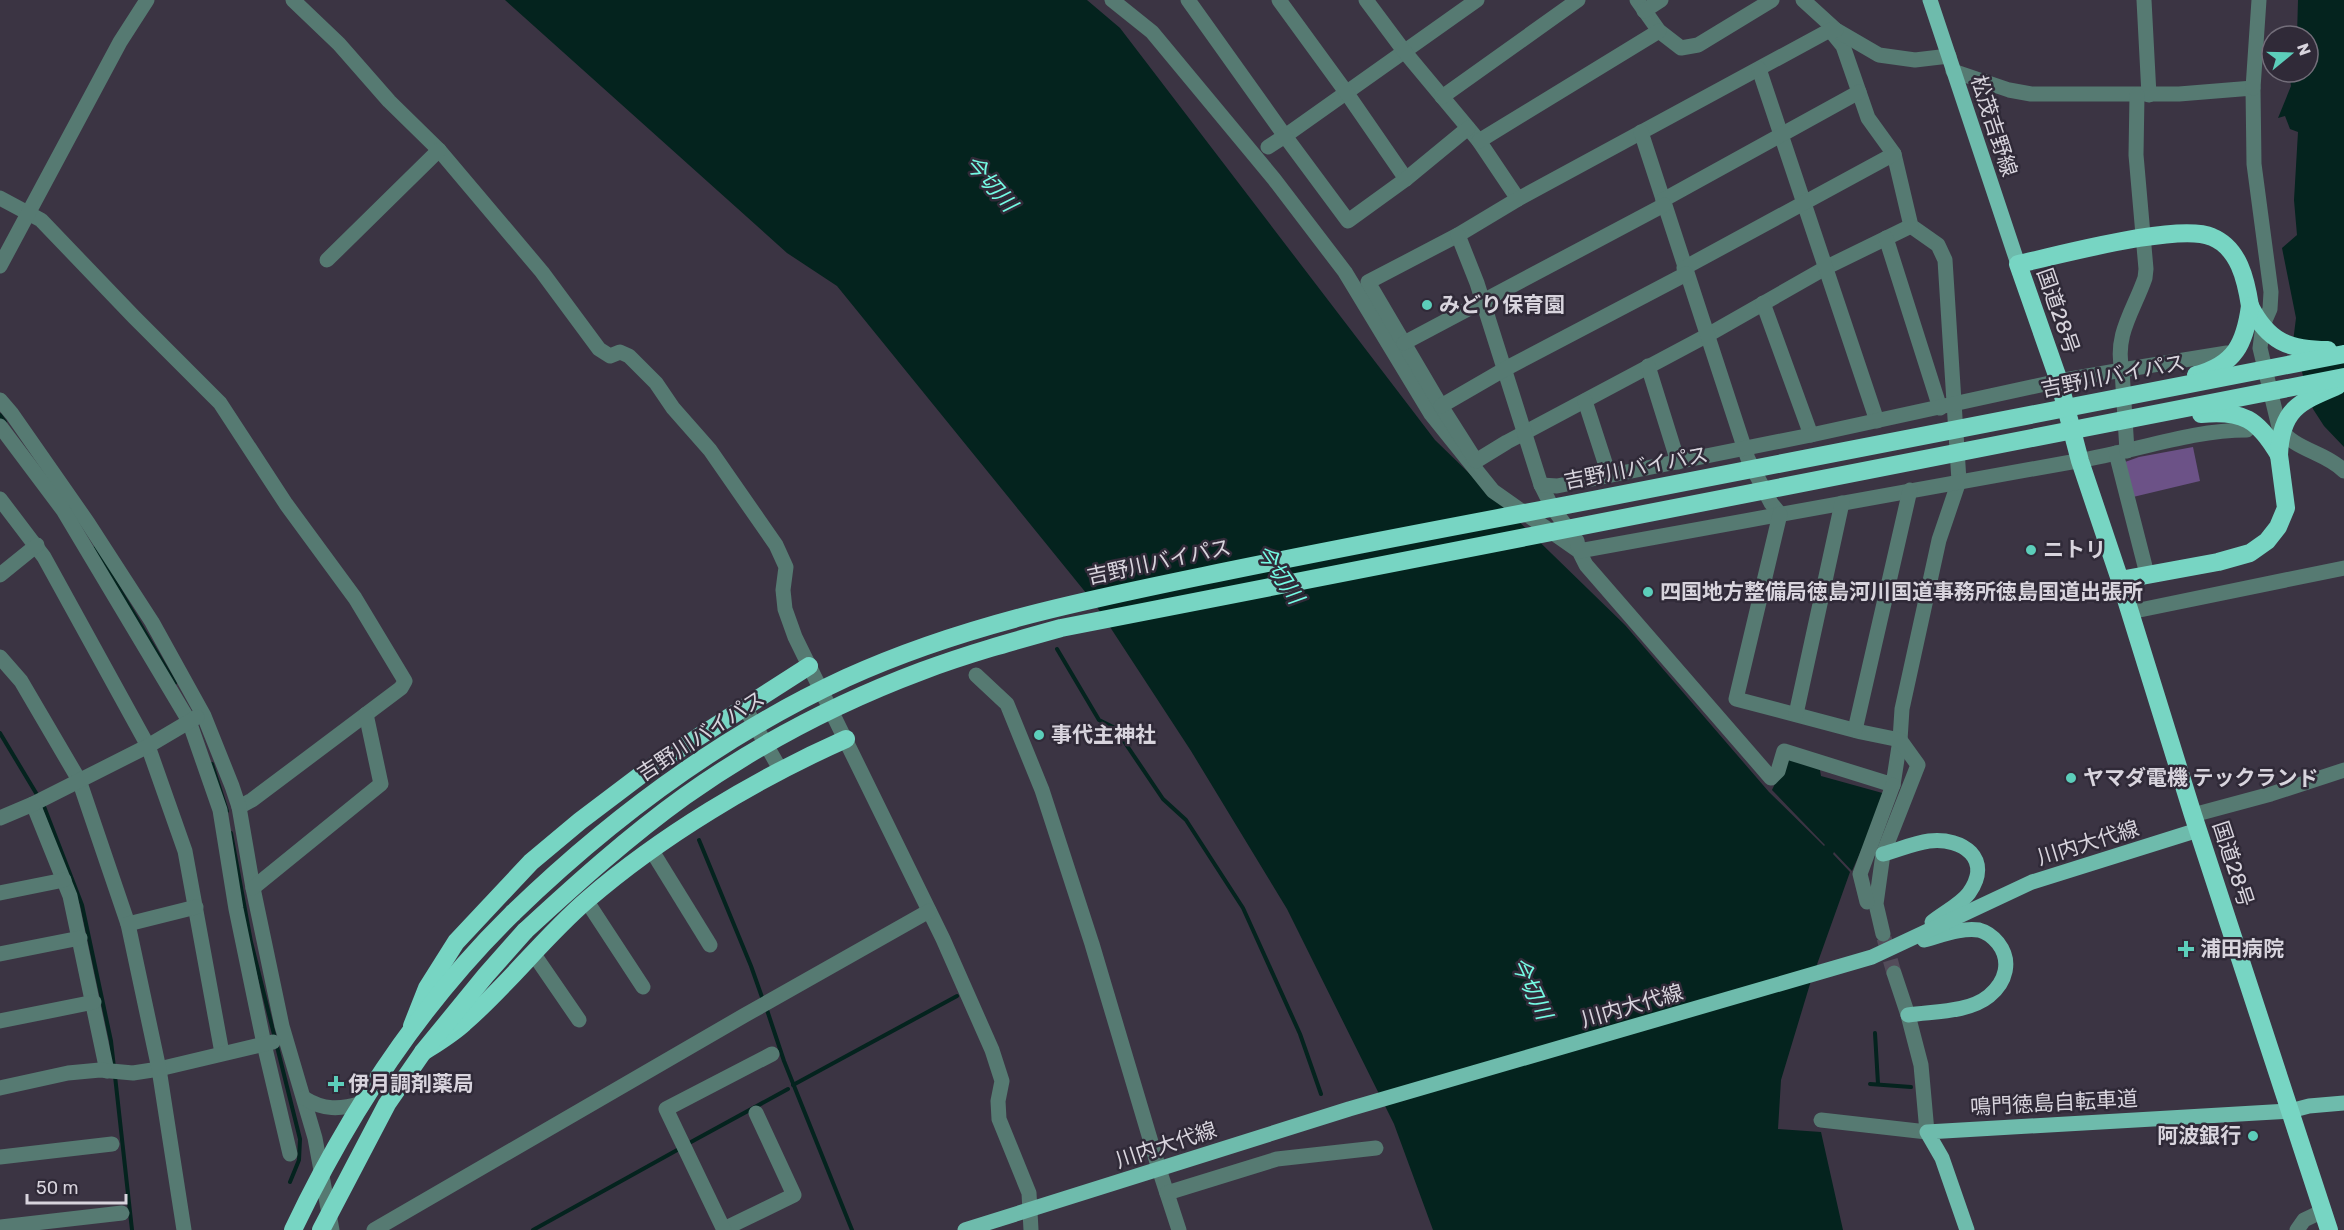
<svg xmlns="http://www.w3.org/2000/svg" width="2344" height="1230" font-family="Rubik,'Noto Sans JP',sans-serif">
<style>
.green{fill:#6c5287}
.water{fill:#04231e}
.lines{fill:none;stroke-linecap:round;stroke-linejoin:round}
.stream{stroke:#04231e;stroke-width:4}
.minor-tunnel{stroke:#534c5a;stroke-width:15;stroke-dasharray:15 8;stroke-linecap:butt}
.minor{stroke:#567a72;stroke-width:15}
.major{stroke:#6ebbac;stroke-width:15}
.highway{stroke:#77d5c3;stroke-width:18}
.highway-bridge{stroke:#77d5c3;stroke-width:18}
.poi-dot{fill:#5cceba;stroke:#302a38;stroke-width:2}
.labels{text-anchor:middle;stroke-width:5;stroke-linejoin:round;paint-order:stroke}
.street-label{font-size:21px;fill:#d8d4dd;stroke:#302a38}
.poi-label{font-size:21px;font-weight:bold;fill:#d8d4dd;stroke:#302a38;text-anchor:start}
.water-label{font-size:22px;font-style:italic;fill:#75fbe4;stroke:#302a38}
</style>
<rect width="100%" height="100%" fill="#3b3443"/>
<!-- green -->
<polygon class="green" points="2193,447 2200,481 2133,497 2125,462 2139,457"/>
<!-- water -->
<g class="water">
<polygon points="505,0 1087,0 1120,28 1435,440 1625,625 1769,792 1824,846 1825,845 1772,790 1788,756 1819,765 1821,776 1886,794 1852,871 1834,852 1833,854 1850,872 1810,984 1781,1080 1778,1129 1821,1132 1843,1230 1433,1230 1394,1124 1287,909 1191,751 1095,604 837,286 787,253"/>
<polygon points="2298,0 2344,0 2344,447 2324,426 2313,409 2293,342 2296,318 2282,248 2297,235 2294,200 2298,132 2290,129 2285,116 2278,118 2291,86 2289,72 2308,72 2308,36 2297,36"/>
</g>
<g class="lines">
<!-- stream -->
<g class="stream">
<polyline points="0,415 5,422"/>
<polyline points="95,548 175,683"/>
<polyline points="1057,649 1099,720 1115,728 1163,799 1186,820 1243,908 1300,1034 1321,1094"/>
<polyline points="0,733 39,798"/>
<polyline points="212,764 227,811"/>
<polyline points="43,804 82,905 111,1041 114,1068"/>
<polyline points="231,833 251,942 300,1139 299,1160 290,1182"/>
<polyline points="699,840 751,966 763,1000"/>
<polyline points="766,1007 784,1061 852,1230"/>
<polyline points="1875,1033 1878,1084"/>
<polyline points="115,1076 132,1230"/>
<polyline points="1870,1084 1911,1087"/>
<polyline points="793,1085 957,996"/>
<polyline points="691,1142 788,1089"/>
<polyline points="533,1230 679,1149"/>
</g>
<!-- minor-tunnel -->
<polyline class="minor-tunnel" points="1884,938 1894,973"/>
<!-- minor -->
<g class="minor">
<polyline points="293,0 339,44 389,101 439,150 542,272 599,349 610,356 620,352 629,356 656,383 673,408 710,450 776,545 786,567 783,590 785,609 795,637 943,939 992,1050 1002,1081 998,1101 999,1119 1029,1193 1031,1230"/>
<polyline points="1112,0 1152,32 1274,179 1345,272 1431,414 1493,491 1579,551 1586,565 1771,778 1778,771 1784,751 1893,785 1900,740 1902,709 1939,540 1959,481 1945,260 1938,245 1911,226 1894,154 1868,118 1843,46 1830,30"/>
<polyline points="1188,0 1285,136 1477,0"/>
<polyline points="1279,0 1346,92 1406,179"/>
<polyline points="1366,0 1404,51 1479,141 1518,199"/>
<polyline points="1637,0 1659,31 1681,48 1698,45 1772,0"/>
<polyline points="1803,0 1836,30 1879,55 1915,60 1949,56"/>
<polyline points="2144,0 2149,95"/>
<polyline points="1644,11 1661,0"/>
<polyline points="1836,30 1830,30 1518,199 1458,235 1368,282 1441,406 1476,461 1507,442 1706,336 1827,267 1911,226"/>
<polyline points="1759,69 1877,421"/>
<path d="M1953 71 2009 90 2031 94H2179L2253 88 2254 164 2271 292 2270 309 2263 325 2260 348 2279 427C2293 450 2326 452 2344 471"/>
<polyline points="2253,88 2259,0"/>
<path d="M2137 95 2136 155 2146 269 2145 278C2134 310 2114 335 2122 370L2227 353"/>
<polyline points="1442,97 1578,0"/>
<polyline points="1641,132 1748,459 1771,503 1780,514"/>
<polyline points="1479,141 1659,31"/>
<polyline points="1268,147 1285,136 1348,221 1406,179 1468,128"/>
<polyline points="0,198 41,220 134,317 220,403 286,504 355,598 405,681 401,688 252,800 239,807"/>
<polyline points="1663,200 1859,92"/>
<path d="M1458 235 1477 283 1541 485 1552 507 1577 541 1579 551C1745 521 1911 490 2077 461 2134 452 2190 430 2247 430"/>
<polyline points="1886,238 1940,408"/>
<polyline points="327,260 439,150"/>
<polyline points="0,266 120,42 147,0"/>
<polyline points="1684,268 1894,154"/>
<polyline points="1763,303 1811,435"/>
<polyline points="1404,343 1664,205"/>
<polyline points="1648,366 1678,462"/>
<polyline points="0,400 12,414 88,523 152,622 204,716 232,786 239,807 253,888 282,1026 315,1138 332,1230"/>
<polyline points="1585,401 1609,475"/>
<polyline points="1441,406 1505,369 1686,274"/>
<polyline points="0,426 63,510 189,721 220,810 236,909 264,1044 290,1154"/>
<polyline points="2116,453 2147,574"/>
<polyline points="1541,485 1557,486 1811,435 2059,381 2122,370 2127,451"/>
<polyline points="0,499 44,557 148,746 185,851 222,1053"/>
<polyline points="1780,514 1736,699 1861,732 1900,740 1918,765 1883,854 1876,904 1883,934"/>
<polyline points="0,575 37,545"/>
<polyline points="2130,612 2344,568"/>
<polyline points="0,657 21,681 79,780 128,924"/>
<polyline points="976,675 1007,704 1042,790 1092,944 1159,1169 1179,1230"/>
<polyline points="744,706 780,769"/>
<polyline points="1796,714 1842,503"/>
<polyline points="1855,730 1910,490"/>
<polyline points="33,804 70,896 107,1071"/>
<polyline points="2193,815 2271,794 2344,770"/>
<polyline points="0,818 33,804 148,746 197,717"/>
<polyline points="652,851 710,945"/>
<polyline points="253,888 381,784 366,714"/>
<polyline points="0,893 64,880"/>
<polyline points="586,900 643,987"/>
<polyline points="1867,902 1860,874 1893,785"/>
<polyline points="533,953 579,1020"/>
<polyline points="0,954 80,938"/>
<polyline points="0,1021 94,1002"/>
<polyline points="0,1088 68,1073 100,1070 133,1073 159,1069 273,1042"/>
<path d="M304 1098C323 1110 340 1110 361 1103"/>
<polyline points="1821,1120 1927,1132 1921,1065 1908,1015 1894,973"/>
<polyline points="0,1157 112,1144"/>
<polyline points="1167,1193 1277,1159 1376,1148"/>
<polyline points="0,1227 122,1213"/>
<polyline points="724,1229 794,1195 756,1113"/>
<polyline points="184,1230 159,1069 128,924 196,907"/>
<polyline points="374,1230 745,1015 929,911"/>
<polyline points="724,1230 666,1109 772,1054"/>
<polyline points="2297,1230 2304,1220 2323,1211"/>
</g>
<!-- major -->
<g class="major">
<polyline points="1930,0 2018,264"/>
<path d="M1883 854C1898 850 1914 843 1929 841 1963 837 1993 859 1969 893 1961 904 1943 913 1932 922"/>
<path d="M1908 1015C1933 1011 1968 1013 1989 996 2006 982 2012 961 1998 943 1993 937 1987 932 1979 930 1962 927 1940 936 1924 940"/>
<polyline points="965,1230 1349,1109 1872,957 2032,882 2198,830"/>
<polyline points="1967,1230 1942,1158 1927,1132 2290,1111 2309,1106 2344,1103"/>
</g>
<!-- highway -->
<g class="highway">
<path d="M2250 306C2246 280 2239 248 2212 237 2179 222 2057 256 2018 264L2059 381 2080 461 2120 580 2193 815 2329 1230"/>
<polyline points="2120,580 2218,562 2250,553 2267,541 2278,527 2286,508 2279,455"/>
<polyline points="412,1026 427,988 456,942 531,862 580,821 650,768 809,666"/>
<path d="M423 1052C437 1043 452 1034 464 1023 508 985 543 938 587 900 661 836 756 779 846 739"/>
<path d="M293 1230C349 1112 419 1005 513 913"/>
<polyline points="321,1230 387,1104 423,1052 486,975 525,931"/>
</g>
<!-- highway-bridge -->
<g class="highway-bridge">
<path d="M2250 306C2268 341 2288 350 2328 350"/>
<path d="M2196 375C2235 365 2245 343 2250 306"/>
<path d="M2201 414C2243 410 2258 419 2279 455"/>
<path d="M2279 455C2281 409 2299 402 2337 386"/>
<path d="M513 913C612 817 721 736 846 678 960 626 1081 601 1203 576 1324 551 1445 528 1567 505 1826 454 2085 404 2344 354"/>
<path d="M525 931C576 884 628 837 685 796 757 745 839 702 922 671 967 654 1014 641 1061 628L2344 377"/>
</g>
</g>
<!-- markers -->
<g class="poi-dot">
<circle cx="1427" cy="305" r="6"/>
<circle cx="2031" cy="550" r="6"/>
<circle cx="1648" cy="592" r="6"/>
<circle cx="1039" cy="735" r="6"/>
<circle cx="2071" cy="778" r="6"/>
<path d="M2183 940h6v6h6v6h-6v6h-6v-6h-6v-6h6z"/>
<path d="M333 1075h6v6h6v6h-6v6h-6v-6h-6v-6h6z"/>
<circle cx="2253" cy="1136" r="6"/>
</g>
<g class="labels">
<!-- street labels -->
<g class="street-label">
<text transform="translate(1994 126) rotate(72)" y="7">松茂吉野線</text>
<text transform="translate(2058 311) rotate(71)" y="7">国道28号</text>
<text transform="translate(2113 376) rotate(-11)" y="7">吉野川バイパス</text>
<text transform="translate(1636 468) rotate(-11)" y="7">吉野川バイパス</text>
<text transform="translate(1159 562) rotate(-12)" y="7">吉野川バイパス</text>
<text transform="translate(701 736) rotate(-33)" y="7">吉野川バイパス</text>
<text transform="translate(2088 843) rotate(-17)" y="7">川内大代線</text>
<text transform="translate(2233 864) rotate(72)" y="7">国道28号</text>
<text transform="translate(1632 1006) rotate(-16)" y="7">川内大代線</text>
<text transform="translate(2054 1103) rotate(-3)" y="7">鳴門徳島自転車道</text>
<text transform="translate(1166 1145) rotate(-18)" y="7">川内大代線</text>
</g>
<!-- poi labels -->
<g class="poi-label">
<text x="1439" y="312">みどり保育園</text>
<text x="2043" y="557">ニトリ</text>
<text x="1660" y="599">四国地方整備局徳島河川国道事務所徳島国道出張所</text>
<text x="1051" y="742">事代主神社</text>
<text x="2083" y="785">ヤマダ電機 テックランド</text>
<text x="2200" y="956">浦田病院</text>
<text x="348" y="1091">伊月調剤薬局</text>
<text x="2241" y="1143" text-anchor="end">阿波銀行</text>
</g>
<!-- water labels -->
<g class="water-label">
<text transform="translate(991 183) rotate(49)" y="8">今切川</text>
<text transform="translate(1280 574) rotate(56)" y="8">今切川</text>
<text transform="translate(1532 988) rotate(65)" y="8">今切川</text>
</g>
</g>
<!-- north arrow -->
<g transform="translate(2290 54) rotate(71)"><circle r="28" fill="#302a38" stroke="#736e7a" stroke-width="1.5"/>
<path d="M0-4.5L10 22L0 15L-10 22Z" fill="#5cceba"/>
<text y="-9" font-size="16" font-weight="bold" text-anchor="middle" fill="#d8d4dd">N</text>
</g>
<!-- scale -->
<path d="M27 1194v9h99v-9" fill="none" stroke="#d8d4dd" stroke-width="3"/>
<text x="36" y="1194" font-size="18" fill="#d8d4dd" stroke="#302a38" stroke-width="4.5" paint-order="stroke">50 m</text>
</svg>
